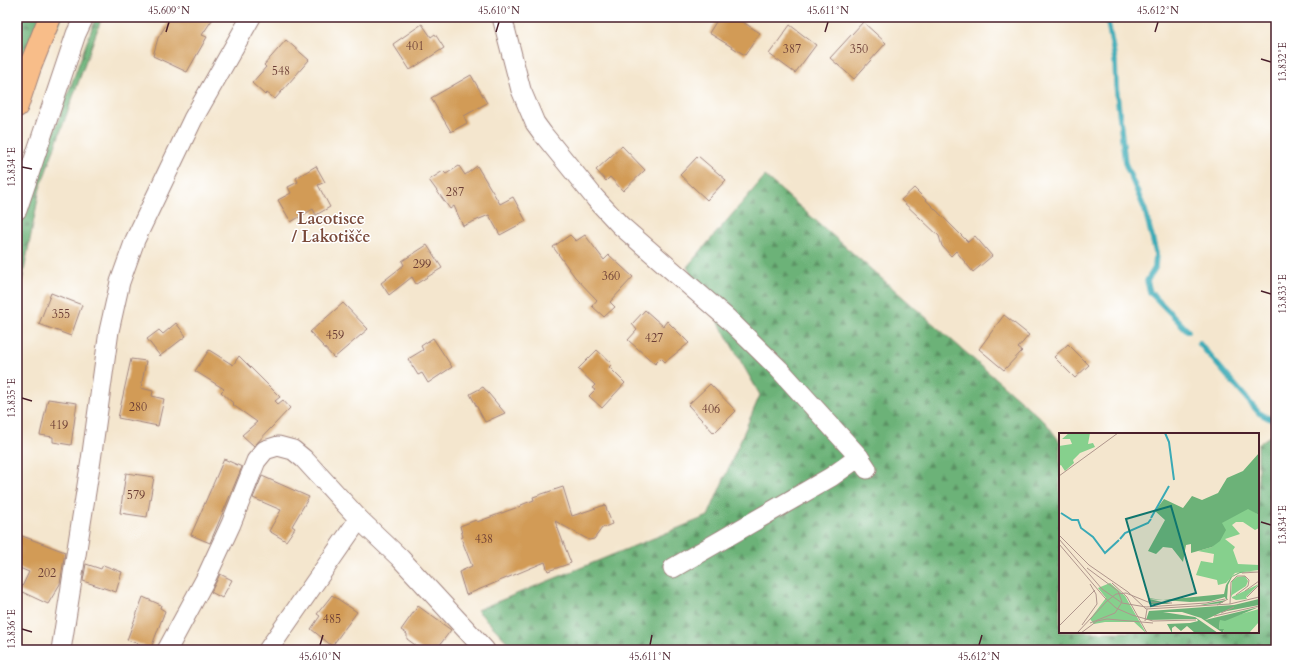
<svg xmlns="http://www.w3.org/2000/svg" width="1293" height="667" font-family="Cardo,serif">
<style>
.forest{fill:url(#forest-firs);stroke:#5b6852}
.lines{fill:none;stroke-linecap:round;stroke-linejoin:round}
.stream{stroke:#3aaab6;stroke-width:5.5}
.building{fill:#d29b56}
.minor-casing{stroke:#9f827c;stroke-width:21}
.highway-casing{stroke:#9f827c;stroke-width:24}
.minor{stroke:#fff;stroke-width:19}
.highway{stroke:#f8bd89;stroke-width:22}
.ticks{fill:none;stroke:#4a1f2b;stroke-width:1.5}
.labels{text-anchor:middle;stroke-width:3;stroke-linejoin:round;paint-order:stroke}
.number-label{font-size:12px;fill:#6c3e36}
.quarter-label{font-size:16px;font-weight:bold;fill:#7a4a3a;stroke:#fff}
.inset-river{fill:none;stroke:#3aaab6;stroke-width:2}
.inset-road{fill:none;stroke:#b0968d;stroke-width:1}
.view{fill:#0f766e;fill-opacity:0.15;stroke:#0f766e;stroke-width:2}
.inset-edge{fill:none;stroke:#4a1f2b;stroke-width:2}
.neatline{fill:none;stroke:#4a1f2b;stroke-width:1.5}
.ticks-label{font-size:10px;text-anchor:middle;fill:#4a1f2b}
</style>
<defs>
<pattern id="forest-firs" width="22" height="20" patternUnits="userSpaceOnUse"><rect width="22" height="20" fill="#6cb278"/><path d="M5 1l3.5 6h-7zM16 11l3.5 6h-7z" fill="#5b9063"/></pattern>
</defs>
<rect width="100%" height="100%" fill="#fff"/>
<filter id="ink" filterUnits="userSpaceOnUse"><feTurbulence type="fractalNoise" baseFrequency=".025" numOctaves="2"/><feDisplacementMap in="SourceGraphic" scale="8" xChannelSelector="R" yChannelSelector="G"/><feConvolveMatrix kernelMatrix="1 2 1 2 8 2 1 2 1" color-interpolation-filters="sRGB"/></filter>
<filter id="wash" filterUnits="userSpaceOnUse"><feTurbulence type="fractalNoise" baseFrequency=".012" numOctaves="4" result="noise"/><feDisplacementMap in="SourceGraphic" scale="16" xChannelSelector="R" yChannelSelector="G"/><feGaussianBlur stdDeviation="0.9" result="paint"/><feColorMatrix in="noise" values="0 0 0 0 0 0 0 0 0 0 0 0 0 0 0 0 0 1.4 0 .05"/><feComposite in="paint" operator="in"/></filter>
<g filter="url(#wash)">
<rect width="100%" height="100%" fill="#f4e6ce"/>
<!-- forest -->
<g class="forest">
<polygon points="17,17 62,17 58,25 17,79"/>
<polygon points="96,17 102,17 40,188 17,307 17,233"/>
<polygon points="765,176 1046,423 1060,442 1060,632 1258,632 1258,444 1276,432 1276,650 515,650 477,610 708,516 760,395 687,267"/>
</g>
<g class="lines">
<!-- stream -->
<g class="stream">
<polyline points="1107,17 1115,60 1116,85 1125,163 1145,210 1156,253 1155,268 1147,281 1150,292 1188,331"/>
<polyline points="1199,343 1259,413 1276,422"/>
</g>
</g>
<g id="blocks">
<!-- building -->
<g class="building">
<polygon points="171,17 214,17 202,35 207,37 187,72 153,56 158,38"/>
<polygon points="719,17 735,17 760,33 745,55 709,33"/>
<polygon points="863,22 886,43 854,79 830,58"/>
<polygon points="422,24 431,37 435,34 444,48 410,70 393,44"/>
<polygon points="790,25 816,45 795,73 769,54"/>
<polygon points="286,40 309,60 275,99 267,93 265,95 252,83 266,67 264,65"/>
<polygon points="471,75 487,103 464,116 467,123 451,132 431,98"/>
<polygon points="622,146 645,170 623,191 610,177 606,181 596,170"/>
<polygon points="698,156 726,180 707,200 680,175"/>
<polygon points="316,166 325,182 318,185 330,207 316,215 313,209 291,222 278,200 291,193 288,187 298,182 296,178"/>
<polygon points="459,166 465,175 477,166 500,204 513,197 526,221 500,235 489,215 463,226 454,206 450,209 429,180 443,171 446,174"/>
<polygon points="914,188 968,242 975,236 992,256 973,272 956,251 951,256 942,246 939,236 901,200"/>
<polygon points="570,235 576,241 585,235 604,260 609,255 633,277 610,302 615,307 604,317 592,306 597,300 575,277 553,247"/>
<polygon points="427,245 442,268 416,284 412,277 389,295 381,283 404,265 402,261"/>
<polygon points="51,293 82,305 71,336 39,324"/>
<polygon points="343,303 368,329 334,358 310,332"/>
<polygon points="645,310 663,326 667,321 689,343 665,362 661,358 655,364 628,340 637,330 632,324"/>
<polygon points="1004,315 1029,335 1018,348 1022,351 1004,370 979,349"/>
<polygon points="176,323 186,336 160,356 147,339 159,330 163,334"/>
<polygon points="433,338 452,367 428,383 422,373 418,375 408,359 423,350 421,346"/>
<polygon points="1068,344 1089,365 1075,378 1054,357"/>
<polygon points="209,350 233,365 239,356 280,397 275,401 278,404 283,400 290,408 254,446 242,435 257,422 233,405 234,404 221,392 224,389 195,371"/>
<polygon points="597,350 612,364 609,367 625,383 602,408 589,396 595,390 592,388 595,385 578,369"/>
<polygon points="131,359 146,361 141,388 153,391 152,396 164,399 158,426 118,418"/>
<polygon points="710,384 736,411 714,433 688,405"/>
<polygon points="483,387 505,413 485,422 470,394"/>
<polygon points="48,399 77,403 71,445 53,442 53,437 40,435"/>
<polygon points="224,459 242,467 210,543 191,535"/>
<polygon points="126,473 154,477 147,517 120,513"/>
<polygon points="262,476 309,497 292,526 295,528 286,541 269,531 281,510 253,498"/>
<polygon points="563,487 572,516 605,505 612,524 602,528 594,539 589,540 555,521 571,563 548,571 545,562 466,595 459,572 472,566 461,538 463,537 460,526 476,520 477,522 521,506 521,505 534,500 533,497"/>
<polygon points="17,534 65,552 60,584 48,604 20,591 29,572 17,567"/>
<polygon points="86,564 101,569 103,565 122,572 116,592 83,581"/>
<polygon points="220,574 232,580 222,598 211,592"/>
<polygon points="332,595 357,612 332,646 311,629 320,616 317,614"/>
<polygon points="143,597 161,605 160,608 165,611 151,648 127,640"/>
<polygon points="418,606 451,630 436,650 422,650 407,639 407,634 401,630"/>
</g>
</g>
</g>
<g filter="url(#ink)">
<use href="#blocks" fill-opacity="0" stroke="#9f827c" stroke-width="1"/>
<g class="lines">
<!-- minor casing -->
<g class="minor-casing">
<g id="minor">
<polyline points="502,17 521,90 535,123 543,134 595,198 620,225 728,319 779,369 859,457 867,469"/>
<polyline points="17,210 76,34 84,17"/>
<polyline points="673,568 831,477 859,457"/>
<polyline points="61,650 91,460 109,331 120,282 135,240 193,119 251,17"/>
<polyline points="167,650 206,578 231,524 256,461 265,450 278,446 293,450 304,459 359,519 400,558 485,650"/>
<polyline points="268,650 359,519"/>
</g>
</g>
<!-- highway casing -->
<g class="highway-casing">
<polyline id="highway" points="17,106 30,67 50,17"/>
</g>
<!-- minor -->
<use href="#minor" class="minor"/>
<!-- highway -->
<use href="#highway" class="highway"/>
</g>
</g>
<!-- ticks -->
<path class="ticks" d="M166 32 169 22M496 32 499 22M825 32 828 22M1155 32 1158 22M1261 59 1271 62M22 167 32 169M1261 291 1271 294M22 398 32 401M1261 522 1271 525M22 629 32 632M320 645 323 635M650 645 652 635M979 645 982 635"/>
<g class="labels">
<!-- number labels -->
<g class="number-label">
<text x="415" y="50">401</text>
<text x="792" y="53">387</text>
<text x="859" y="53">350</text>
<text x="281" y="75">548</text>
<text x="455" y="196">287</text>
<text x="422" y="268">299</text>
<text x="611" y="280">360</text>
<text x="61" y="318">355</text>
<text x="335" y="339">459</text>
<text x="654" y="342">427</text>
<text x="138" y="411">280</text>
<text x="711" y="413">406</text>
<text x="59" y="429">419</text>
<text x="136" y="499">579</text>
<text x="484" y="543">438</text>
<text x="47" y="577">202</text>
<text x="332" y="623">485</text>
</g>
<!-- quarter labels -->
<g class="quarter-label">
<text x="331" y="224">Lacotisce<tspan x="331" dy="18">/ Lakotišče</tspan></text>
</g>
</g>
<!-- overview -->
<g transform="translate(1059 433)">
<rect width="200" height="200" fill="#f4e6ce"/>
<path d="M10 0H31L29 11 34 10 36 14 21 20 14 27 15 30 6 38 2 32 0 33V13L13 11 11 6H3ZM189 75 200 82V95L196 97 184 89H177L173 92 181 101 166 106 176 114 174 117 179 131 200 132V137L176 140 167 150 159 152 158 147 137 142 142 128 154 130 155 121 139 118 153 114 161 104 162 90ZM186 143 189 148 187 153 173 162V164L200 151 187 164 188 166 177 167 173 165 172 162 173 148 178 144ZM51 150 66 163 87 200 75 189H46L35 191 31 186 47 165 39 155ZM200 176V189L190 200H164L165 197 160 196 161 187Z" fill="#86d08d"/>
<path d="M200 20V82L189 76 163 90 167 97 161 108 153 114 132 120V111L127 112 124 129 113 115 104 114 97 121 89 118 106 87 96 78 105 66 124 75 133 63 143 67 159 60 168 45 184 38ZM200 138 181 140 173 144 169 152 168 166 163 170 136 173 167 167 166 164 152 168 131 169 90 166 112 171H90L89 165 104 167 165 161 167 152 172 144 175 142 181 139ZM200 166V172L163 179 146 187 200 174 166 188 161 187 160 196H165L164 200 142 185 123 179H104L136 184 159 200H136L128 193 122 198 116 193 113 195V200L108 191 131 190 139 188 138 186 87 187 90 178 175 172Z" fill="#6cb278"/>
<path class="inset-river" d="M106 0 110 9 115 47M2 80 13 87H19L22 95 34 104 46 120 60 107M92 85 110 53M61 106 66 100 89 90 92 86"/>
<path class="inset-road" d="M0 43 59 0M0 102 30 132 69 159 87 176 171 171M0 106 43 156 63 170 87 174 147 170 166 166M0 111 46 165 57 175 73 182 94 188 137 187M28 135 59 158 63 169 56 180 31 190M183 140 200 139M53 150 68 164 88 200M186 158 200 148M188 164 200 152M171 171 200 164M171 171 172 149 178 143H186L190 147 189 153 177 162M158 172 169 166M162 180 175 174M155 183 200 173M86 188 88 176M23 192 38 171 37 161 31 151M0 193 36 157M18 200 48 168 57 161 67 160 89 169 113 170M22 200 38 188 48 186 94 190"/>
<path class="view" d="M112 73 137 160 92 173 67 86Z"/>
<rect width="200" height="200" class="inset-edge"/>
</g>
<!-- margin -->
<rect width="1293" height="667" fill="none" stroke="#fff" stroke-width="44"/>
<rect x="22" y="22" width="1249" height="623" class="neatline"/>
<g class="ticks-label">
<text x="169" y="14">45.609°N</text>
<text x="499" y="14">45.610°N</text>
<text x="828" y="14">45.611°N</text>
<text x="1158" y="14">45.612°N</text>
<text transform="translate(1282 62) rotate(-90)" y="4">13.832°E</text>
<text transform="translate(11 167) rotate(-90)" y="4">13.834°E</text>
<text transform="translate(1282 294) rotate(-90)" y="4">13.833°E</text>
<text transform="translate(11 398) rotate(-90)" y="4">13.835°E</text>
<text transform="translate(1282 525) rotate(-90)" y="4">13.834°E</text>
<text transform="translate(11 629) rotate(-90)" y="4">13.836°E</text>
<text x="320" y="660">45.610°N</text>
<text x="650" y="660">45.611°N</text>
<text x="979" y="660">45.612°N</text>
</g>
</svg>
